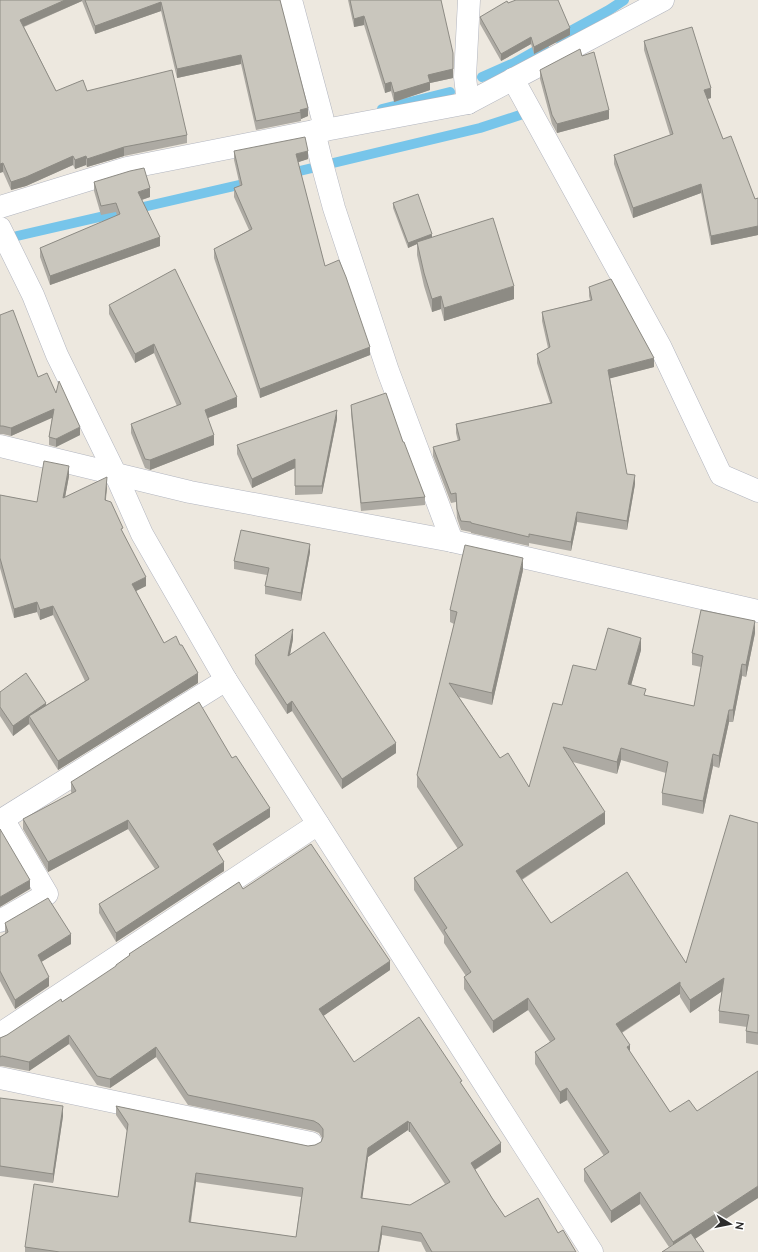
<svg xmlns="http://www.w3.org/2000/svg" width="758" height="1252" font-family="Ubuntu,sans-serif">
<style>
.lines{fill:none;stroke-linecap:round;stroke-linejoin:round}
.stream{stroke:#77c5ea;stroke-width:10}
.minor-casing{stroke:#b2b5bf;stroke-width:23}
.minor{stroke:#fff;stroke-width:22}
.wall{fill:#adaaa3;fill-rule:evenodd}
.shaded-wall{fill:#8d8b84}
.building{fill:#c9c6bd;stroke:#8d8b84;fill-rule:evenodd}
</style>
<rect width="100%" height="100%" fill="#ede8df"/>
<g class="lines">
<!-- stream -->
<g class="stream">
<polyline points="558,38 609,10 624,0"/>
<polyline points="482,77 514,63 544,46"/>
<polyline points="382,109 450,92"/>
<polyline points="287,174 480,128 520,115"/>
<polyline points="17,236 252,182"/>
</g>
<!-- minor casing -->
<g class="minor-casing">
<g id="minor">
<polyline points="291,0 322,116 325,130"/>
<polyline points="513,79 660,346 721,475 758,491"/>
<polyline points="468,103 465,77 469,0"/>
<polyline points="314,131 321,160 334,208 388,371 452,541"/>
<polyline points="0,207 127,168 314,131 325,130 468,103 663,0"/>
<polyline points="0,228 33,295 57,355 115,473 142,534 226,680 592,1252"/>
<polyline points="0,446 190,492 452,541 758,611"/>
<polyline points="0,921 47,894 3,819 226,680"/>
<polyline points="0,1034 318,824"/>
<polyline points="0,1078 311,1143"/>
</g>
</g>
<!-- minor -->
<use href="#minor" class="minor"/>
</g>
<!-- wall -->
<g class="wall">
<polygon points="0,0 280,0 308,116 301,119 301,121 256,130 241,64 177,78 161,11 95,34 82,1 24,27 56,91 87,91 187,135 187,143 124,156 87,167 86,165 75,169 73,165 26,186 11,190 3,172"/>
<polygon points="348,0 441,0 453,62 453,78 430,83 430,90 394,102 391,91 385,93 364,25 354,27"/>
<polygon points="508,3 570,35 534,54 531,44 501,61 480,24 480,17"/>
<polygon points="644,41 711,98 707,99 723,139 755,199 758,198 758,235 711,245 701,193 633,218 614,164 614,155 670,135 644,50"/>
<polygon points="540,70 609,119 557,133 552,124 540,79"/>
<polygon points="234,151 308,159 298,162 325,266 370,355 260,398 214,258 214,249 249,230 234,197 234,188 240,186 234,160"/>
<polygon points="94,182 150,197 142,200 160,246 50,285 40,257 40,248 117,216 116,212 101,215 94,191"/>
<polygon points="393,203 432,237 514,299 444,321 441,309 432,312 424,286 417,255 417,244 408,248 393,208"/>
<polygon points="589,287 654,367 610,378 627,474 635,484 627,530 577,522 571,551 529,543 529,546 471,533 471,532 461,530 457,518 456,502 451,503 433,456 433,447 458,441 456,433 456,424 550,403 537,363 537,354 548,348 542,321 542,312 590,300 589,296"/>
<polygon points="109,305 237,407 208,418 214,445 150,470 145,468 131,433 131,424 177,406 154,353 135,363 109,314"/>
<polygon points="0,315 38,377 56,393 80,435 56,447 49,445 49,437 52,417 11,436 3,434 0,434"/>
<polygon points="351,405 403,442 425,497 425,505 361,511 351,414"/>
<polygon points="337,419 322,494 295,495 295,468 252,488 237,454 237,445"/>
<polygon points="69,476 65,497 107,487 105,501 123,533 146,586 136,591 164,643 198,683 58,770 29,724 13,736 0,716 0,692 46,705 85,681 53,615 40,620 37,612 14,618 0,568 0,495 37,502"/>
<polygon points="310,552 301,601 265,594 265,586 267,575 234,569 234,561"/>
<polygon points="523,570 492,705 459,697 500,758 529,787 562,705 596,670 641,650 631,685 646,696 694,706 701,667 692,665 692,653 755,633 746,677 742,676 733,722 729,722 719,768 713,766 703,814 662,805 662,793 666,773 621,760 617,774 573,762 605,824 522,880 551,923 686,963 758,823 758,1045 746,1043 746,1031 747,1027 719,1023 719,1011 722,991 690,1013 680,997 680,994 622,1033 630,1052 670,1112 697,1111 758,1198 669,1247 640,1204 611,1223 584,1181 584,1169 604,1156 567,1100 560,1104 535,1064 535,1052 550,1042 528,1010 493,1033 464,989 464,977 466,976 444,943 444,936 414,890 414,878 458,849 417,787 417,775 454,624 450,622 450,610"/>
<polygon points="293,639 290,654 396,753 342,789 292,711 287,714 255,664 255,655"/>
<polygon points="232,758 270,817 217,851 224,871 116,942 99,913 99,904 155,869 128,829 48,872 23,829 23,819 72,794 71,792 71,782"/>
<path d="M243 889 390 970 323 1016 354 1062 462 1085 501 1152 475 1170 492 1198 505 1217 558 1233 576 1252H426L421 1242 382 1235 379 1252H25V1247L118 1197 127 1131 116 1115V1106L308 1146 315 1145 321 1142 322 1138 319 1133 314 1131 188 1105 156 1057 110 1088 97 1085 69 1044 29 1071 2 1066H0V1038L7 1035 62 1002 116 967V965L129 956V954ZM408 1130 409 1132H410L445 1184 410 1205 362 1198 368 1157ZM196 1182 301 1197 296 1237 191 1222Z"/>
<polygon points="5,923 71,944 41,962 49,986 15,1009 0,981 0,937 5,934"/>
<polygon points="0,1098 63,1116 53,1183 0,1176"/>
</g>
<!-- shaded-wall -->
<g class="shaded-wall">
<polygon points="65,0 82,0 82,1 20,28 20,20"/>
<polygon points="161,2 161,11 95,34 95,26"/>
<polygon points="364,16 364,25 354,27 354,19"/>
<polygon points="570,28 570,35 534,54 534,47"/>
<polygon points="531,37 531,44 501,61 501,54"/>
<polygon points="453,53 453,78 430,83 430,90 394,102 394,93 428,75"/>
<polygon points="241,55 241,64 177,78 177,69"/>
<polygon points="391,82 391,91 385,93 385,84"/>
<polygon points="711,88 711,98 704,100 704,90"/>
<polygon points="308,108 308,116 301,119 300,110"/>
<polygon points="609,110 609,119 557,133 557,124"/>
<polygon points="124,147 124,156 87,167 87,159"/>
<polygon points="308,151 308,159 296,163 296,154"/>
<polygon points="73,156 73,165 26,186 11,190 11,182"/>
<polygon points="86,156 86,165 75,169 75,160"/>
<polygon points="3,163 3,172 0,173 0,164"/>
<polygon points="701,184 701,193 633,218 633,208"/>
<polygon points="150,188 150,197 138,201 138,192"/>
<polygon points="758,226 758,235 711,245 711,236"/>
<polygon points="432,234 432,239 417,242 417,244 408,248 408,243"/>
<polygon points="160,237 160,246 50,285 50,276"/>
<polygon points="514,286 514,299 444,321 444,308"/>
<polygon points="441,296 441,309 432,312 432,299"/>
<polygon points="154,344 154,353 135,363 135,354"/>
<polygon points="370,347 370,355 260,398 260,389"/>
<polygon points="654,358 654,367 608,379 608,370"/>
<polygon points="237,397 237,407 205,419 205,410"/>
<polygon points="54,409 54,417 11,436 11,428"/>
<polygon points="337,410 337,419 322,494 322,486"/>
<polygon points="80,427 80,435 56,447 56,439"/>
<polygon points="214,435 214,445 150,470 150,460"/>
<polygon points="295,459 295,468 252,488 252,479"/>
<polygon points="69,466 69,476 63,508 63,498"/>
<polygon points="635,475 635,484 627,530 627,521"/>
<polygon points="107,477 107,487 105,510 105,500"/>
<polygon points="577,512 577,522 571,551 571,542"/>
<polygon points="310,544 310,552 301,601 301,593"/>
<polygon points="523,558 523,570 492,705 492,693"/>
<polygon points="146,577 146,586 132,593 132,584"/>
<polygon points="37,602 37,612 14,618 14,609"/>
<polygon points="53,606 53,615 40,620 40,610"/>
<polygon points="755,621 755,633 746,677 746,665"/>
<polygon points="293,629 293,639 288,665 288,656"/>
<polygon points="641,638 641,650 628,696 628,684"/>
<polygon points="742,664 742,676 733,722 733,710"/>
<polygon points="198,673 198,683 58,770 58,761"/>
<polygon points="292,701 292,711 287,714 287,705"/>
<polygon points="46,703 46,713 29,716 29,724 13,736 13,726"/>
<polygon points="729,710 729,722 719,768 719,756"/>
<polygon points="396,743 396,753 342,789 342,779"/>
<polygon points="621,748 621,760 617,774 617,762"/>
<polygon points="713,754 713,766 703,814 703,801"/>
<polygon points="270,808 270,817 213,854 213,844"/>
<polygon points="605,812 605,824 516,883 516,871"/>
<polygon points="128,820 128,829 48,872 48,862"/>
<polygon points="224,862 224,871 116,942 116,933"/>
<polygon points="30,880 30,889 0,907 0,897"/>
<polygon points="71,934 71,944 38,964 38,955"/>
<polygon points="390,961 390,970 319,1019 319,1009"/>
<polygon points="49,977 49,986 15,1009 15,1000"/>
<polygon points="724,978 724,990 690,1013 690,1000"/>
<polygon points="680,982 680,994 616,1036 616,1024"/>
<polygon points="528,998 528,1010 493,1033 493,1021"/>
<polygon points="69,1035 69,1044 29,1071 29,1062"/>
<polygon points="630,1045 630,1057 627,1047"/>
<polygon points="156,1047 156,1057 110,1088 110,1079"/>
<polygon points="567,1088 567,1100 560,1104 560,1092"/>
<polygon points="63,1106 63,1116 53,1183 53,1174"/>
<polygon points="408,1121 408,1130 368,1157 361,1208 361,1198 368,1148"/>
<polygon points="410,1122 410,1132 409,1132 409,1123"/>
<polygon points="501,1143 501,1152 471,1172 471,1163"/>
<polygon points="196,1173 196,1182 189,1231 189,1222"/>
<polygon points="758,1186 758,1198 675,1252 673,1252 673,1242"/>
<polygon points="640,1192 640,1204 611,1223 611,1211"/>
<polygon points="382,1226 382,1235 379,1252 378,1252"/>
</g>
<!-- building -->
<g class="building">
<polygon points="0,0 65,0 20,20 56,91 83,80 87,91 172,70 187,135 124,147 87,159 86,156 75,160 73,156 26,177 11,182 3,163 0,164"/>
<polygon points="85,0 280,0 308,108 300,110 301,112 256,121 241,55 177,69 161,2 95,26"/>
<polygon points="350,0 441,0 453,53 453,69 428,75 430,82 394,93 391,82 385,84 364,16 354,19"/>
<polygon points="516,0 558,0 570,28 534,47 531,37 501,54 480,17 507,1 508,3"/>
<polygon points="692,27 711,88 704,90 723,139 731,136 755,199 758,198 758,226 711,236 701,184 633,208 614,155 673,134 644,41"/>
<polygon points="580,49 582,56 594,52 609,110 557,124 552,115 540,70"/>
<polygon points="305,137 308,151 296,154 325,266 339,260 346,277 370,347 260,389 214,249 252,229 234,188 242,185 234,151"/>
<polygon points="144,168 150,188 138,192 160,237 50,276 40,248 120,214 116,203 101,206 94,182 130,171"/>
<polygon points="418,194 432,234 408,243 393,203"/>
<polygon points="493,218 514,286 444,308 441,296 432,299 424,273 417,242"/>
<polygon points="175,269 237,397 205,410 214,435 150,460 145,459 131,424 181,404 154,344 135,354 109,305"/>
<polygon points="611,279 654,358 608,370 627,474 635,475 627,521 577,512 571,542 529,534 529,537 471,523 471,522 461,521 457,509 456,493 451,494 433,447 460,440 456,424 552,403 537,354 550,347 542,312 592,300 589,287"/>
<polygon points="13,310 38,377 47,373 56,393 59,381 80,427 56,439 49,437 54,409 11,428 3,426 0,426 0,315"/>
<polygon points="386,393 403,442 404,442 425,497 361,503 351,405"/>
<polygon points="337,410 322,486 295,486 295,459 252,479 237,445"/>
<polygon points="44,461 69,466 63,498 107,477 105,500 111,502 123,528 121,529 146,577 132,584 164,643 176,636 180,645 182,645 198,673 58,761 29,716 89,679 53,606 40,610 37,602 14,609 0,558 0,495 37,502"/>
<polygon points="241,530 310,544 301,593 265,586 269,568 234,561"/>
<polygon points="465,545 523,558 492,693 449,683 500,758 508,753 529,787 553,703 562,705 573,665 596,670 608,628 641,638 628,684 646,689 644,695 694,706 703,656 692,653 701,610 755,621 746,665 742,664 733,710 729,710 719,756 713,754 703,801 662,793 668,762 621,748 617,762 563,747 605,812 516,871 551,923 627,872 686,963 730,815 758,823 758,1033 746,1031 749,1015 719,1011 724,978 690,1000 680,985 680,982 616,1024 630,1045 627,1047 670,1112 689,1100 697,1111 758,1071 758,1186 673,1242 640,1192 611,1211 584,1169 609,1152 567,1088 560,1092 535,1052 555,1039 528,998 493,1021 464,977 471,972 444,930 447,928 414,878 463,845 417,775 457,612 450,610"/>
<polygon points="293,629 288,656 324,632 396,743 342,779 292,701 287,705 255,655"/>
<polygon points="26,673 46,703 13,726 0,707 0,692"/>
<polygon points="199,702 232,758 236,756 270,808 213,844 224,862 116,933 99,904 159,867 128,820 48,862 23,819 76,791 71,782"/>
<polygon points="0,829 30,880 0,897"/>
<path d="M311 844 390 961 319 1009 354 1062 419 1017 462 1081 460 1082 501 1143 471 1163 492 1198 505 1217 538 1198 558 1233 563 1230 576 1252H432L421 1233 382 1226 378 1252H60L25 1247 34 1184 118 1197 128 1124 116 1106 308 1146 315 1145 321 1142 323 1137V1129L319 1124 314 1121 188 1095 156 1047 110 1079 97 1076 69 1035 29 1062 2 1056 0 1057V1038L7 1035 61 999 62 1002 116 966V965L130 955 129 954 239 882 243 889ZM408 1121 409 1123 410 1122 450 1182 410 1205 361 1198 368 1148ZM196 1173 303 1188 296 1237 189 1222Z"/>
<polygon points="48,898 71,934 38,955 49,977 15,1000 0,971 0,937 8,932 5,923"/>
<polygon points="0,1098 63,1106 53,1174 0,1166"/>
<polygon points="691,1233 704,1252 662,1252"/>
</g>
<!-- north arrow -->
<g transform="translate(730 1224) rotate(100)" stroke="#ffffff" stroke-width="3" paint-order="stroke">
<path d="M0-3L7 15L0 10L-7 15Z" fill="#2c2c2c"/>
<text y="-6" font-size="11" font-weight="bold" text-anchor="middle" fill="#2c2c2c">N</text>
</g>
</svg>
